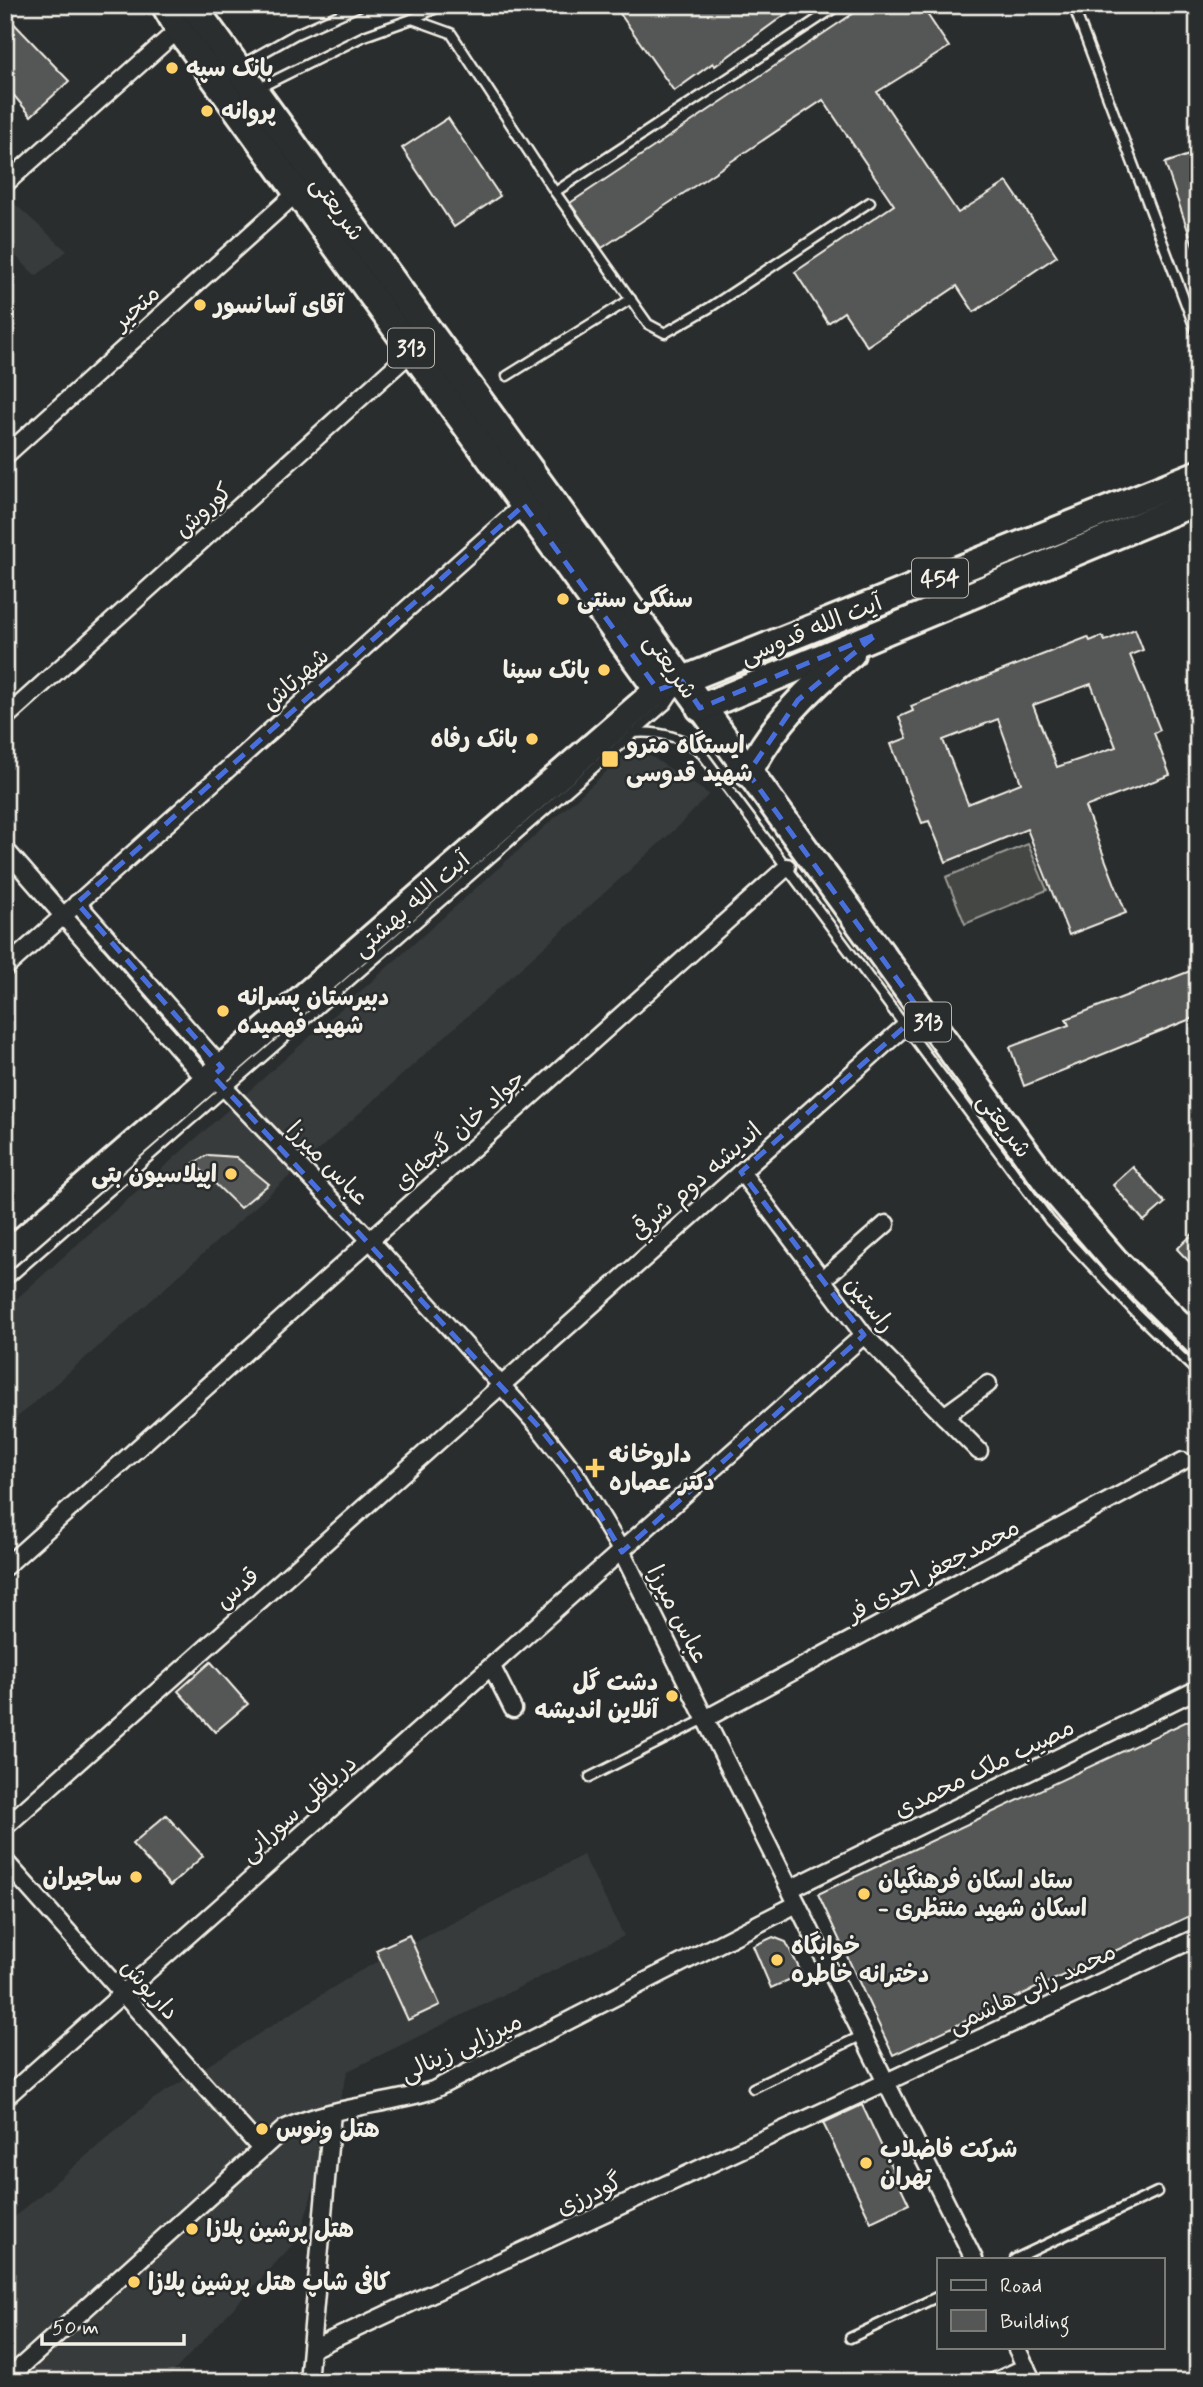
<svg xmlns="http://www.w3.org/2000/svg" width="1203" height="2387" font-family="Mynerve,'Playpen Sans Arabic',sans-serif">
<style>
.built{fill:#373a3a}
.green{fill:#444645;stroke:#9c9c96;stroke-width:2}
.building{fill:#555756;stroke:#f4f1e8;stroke-width:2;fill-rule:evenodd}
.lines{fill:none;stroke-linecap:round;stroke-linejoin:round}
.lane-casing{stroke:#f4f1e8;stroke-width:13}
.street-casing{stroke:#f4f1e8;stroke-width:21}
.primary-casing{stroke:#f4f1e8;stroke-width:32}
.lane{stroke:#2a2d2e;stroke-width:8}
.street{stroke:#2a2d2e;stroke-width:16}
.primary{stroke:#2a2d2e;stroke-width:26}
.marked{fill:none;stroke:#486fdb;stroke-width:5;stroke-dasharray:14 9;stroke-linejoin:round}
.poi-dot{fill:#ffd166;stroke:#2a2d2e;stroke-width:2.5}
.labels{text-anchor:middle;stroke-width:5;stroke-linejoin:round;paint-order:stroke}
.shield{fill:#2a2d2e;stroke:#b7b6b0;stroke-width:2}
.shield-label{font-size:23px;font-weight:bold;fill:#f4f1e8}
.poi-label{font-size:24px;font-weight:bold;fill:#f4f1e8;stroke:#2a2d2e;text-anchor:start}
.street-label{font-size:24px;fill:#f4f1e8;stroke:#2a2d2e}
</style>
<rect width="100%" height="100%" fill="#2a2d2e"/>
<filter id="ink" filterUnits="userSpaceOnUse"><feTurbulence type="fractalNoise" baseFrequency=".0143" numOctaves="2"/><feDisplacementMap in="SourceGraphic" scale="14" xChannelSelector="R" yChannelSelector="G"/><feConvolveMatrix kernelMatrix="1 2 1 2 8 2 1 2 1" color-interpolation-filters="sRGB"/></filter>
<g filter="url(#ink)">
<!-- built -->
<g class="built">
<polygon points="5,195 67,251 36,276 5,245"/>
<polygon points="635,746 709,794 680,825 145,1306 5,1428 5,1309"/>
<polygon points="583,1855 624,1936 348,2071 299,2238 164,2382 43,2382 5,2343 5,2225 152,2100 358,1972"/>
</g>
<!-- green -->
<polygon class="green" points="1028,844 1047,890 965,924 946,877"/>
<!-- building -->
<g class="building">
<polygon points="614,5 798,5 715,66 713,63 674,91"/>
<polygon points="866,5 921,5 949,47 877,92 958,213 1007,182 1057,256 974,312 957,286 867,346 844,312 828,323 795,272 894,205 823,100 602,248 570,203"/>
<polygon points="5,14 69,81 31,116 5,85"/>
<polygon points="448,118 500,196 454,227 402,148"/>
<polygon points="1198,152 1198,251 1195,251 1165,163"/>
<path d="M1135 629 1143 650 1130 655 1160 730 1154 733 1170 775 1085 807 1126 913 1069 935 1027 829 946 862 929 821 922 823 891 744 907 738 899 717 913 711 911 706 1088 637 1090 641 1102 636 1105 641ZM1091 684 1116 747 1057 767 1033 705ZM998 719 1021 783 968 804 943 740Z"/>
<polygon points="1198,968 1198,1016 1024,1086 1010,1047 1069,1025 1066,1019"/>
<polygon points="208,1155 236,1157 269,1184 240,1208 194,1163"/>
<polygon points="1133,1167 1165,1203 1144,1221 1113,1185"/>
<polygon points="1198,1229 1198,1271 1177,1249"/>
<polygon points="211,1662 248,1704 215,1732 178,1691"/>
<polygon points="1198,1716 1198,1912 893,2055 818,1894"/>
<polygon points="166,1815 203,1856 170,1886 132,1844"/>
<polygon points="409,1935 440,2005 408,2020 376,1950"/>
<polygon points="773,1937 786,1942 802,1974 771,1988 753,1946"/>
<polygon points="862,2105 909,2204 871,2222 823,2123"/>
</g>
<g class="lines">
<!-- lane casing -->
<g class="lane-casing">
<g id="lane">
<polyline points="1073,5 1198,336"/>
<polyline points="412,19 443,5"/>
<polyline points="241,65 296,34 361,5"/>
<polyline points="259,88 364,36 412,19 451,33 555,192 839,5"/>
<polyline points="555,192 648,324 665,333 709,308 870,202"/>
<polyline points="507,376 631,299"/>
<path d="M633 733C658 731 680 736 700 751L1050 1221 1136 1313 1198 1373"/>
<polyline points="5,1282 667,704 675,692"/>
<polyline points="590,1777 705,1719"/>
<polyline points="753,2088 863,2035"/>
<polyline points="1015,2259 1157,2192"/>
<polyline points="850,2338 939,2296"/>
</g>
</g>
<!-- street casing -->
<g class="street-casing">
<g id="street">
<polyline points="5,184 179,29"/>
<polyline points="5,456 302,188"/>
<polyline points="5,718 418,346"/>
<polyline points="5,849 207,1081"/>
<polyline points="77,903 222,1068"/>
<polyline points="5,968 528,501"/>
<polyline points="213,1076 370,1240 538,1426 575,1473 622,1552 974,2259"/>
<polyline points="741,1172 864,1335 979,1451"/>
<polyline points="822,1280 886,1224"/>
<polyline points="944,1416 988,1384"/>
<polyline points="5,1567 787,867"/>
<polyline points="492,1667 513,1709"/>
<polyline points="705,1719 1183,1461"/>
<polyline points="5,1827 921,1012"/>
<polyline points="5,1861 261,2149"/>
<polyline points="790,1889 1198,1689"/>
<polyline points="5,2098 864,1335"/>
<polyline points="1016,2347 1033,2382"/>
<polyline points="312,2349 1198,1937"/>
<path d="M5 2381 284 2129C330 2106 384 2106 433 2090L797 1904"/>
<polyline points="308,2382 332,2113"/>
<polyline points="994,2382 1026,2367"/>
</g>
</g>
<!-- primary casing -->
<g class="primary-casing">
<g id="primary">
<polyline points="165,5 179,29 658,690"/>
<polyline points="192,5 1047,1182 1115,1261 1198,1343"/>
<polyline points="700,708 1198,501"/>
<path d="M748 773C774 723 808 689 851 654"/>
<polyline points="5,1256 658,690 1198,474"/>
</g>
</g>
<!-- lane -->
<use href="#lane" class="lane"/>
<!-- street -->
<use href="#street" class="street"/>
<!-- primary -->
<use href="#primary" class="primary"/>
</g>
</g>
<!-- marked area -->
<path class="marked" d="M524 505 658 690 682 681 700 708 877 634 798 700 748 773 921 1012 741 1172 864 1335 622 1552 575 1473 538 1426 213 1076 222 1068 77 903Z"/>
<!-- markers -->
<g class="poi-dot">
<circle cx="172" cy="68" r="7"/>
<circle cx="207" cy="111" r="7"/>
<circle cx="200" cy="305" r="7"/>
<circle cx="563" cy="599" r="7"/>
<circle cx="604" cy="670" r="7"/>
<circle cx="532" cy="739" r="7"/>
<rect x="601" y="750" width="18" height="18" rx="3.5"/>
<circle cx="223" cy="1011" r="7"/>
<circle cx="231" cy="1174" r="7"/>
<path d="M591.5 1457.5h7v7h7v7h-7v7h-7v-7h-7v-7h7z"/>
<circle cx="672" cy="1696" r="7"/>
<circle cx="136" cy="1877" r="7"/>
<circle cx="864" cy="1894" r="7"/>
<circle cx="777" cy="1960" r="7"/>
<circle cx="262" cy="2129" r="7"/>
<circle cx="866" cy="2163" r="7"/>
<circle cx="192" cy="2229" r="7"/>
<circle cx="134" cy="2282" r="7"/>
</g>
<g class="labels">
<!-- shield labels -->
<g class="shield">
<rect x="388" y="328.5" width="46" height="39" rx="5"/>
<rect x="912" y="558.5" width="56" height="39" rx="5"/>
<rect x="905" y="1002.5" width="46" height="39" rx="5"/>
</g>
<g class="shield-label">
<text x="411" y="356">313</text>
<text x="940" y="586">454</text>
<text x="928" y="1030">313</text>
</g>
<!-- poi labels -->
<g class="poi-label">
<text x="186" y="76">بانک سپه</text>
<text x="221" y="119">پروانه</text>
<text x="214" y="313">آقای آسانسور</text>
<text x="577" y="607">سنگکی سنتی</text>
<text x="590" y="678" text-anchor="end">بانک سینا</text>
<text x="518" y="747" text-anchor="end">بانک رفاه</text>
<text x="626" y="753">ایستگاه مترو<tspan x="626" dy="28">شهید قدوسی</tspan></text>
<text x="237" y="1005">دبیرستان پسرانه<tspan x="237" dy="28">شهید فهمیده</tspan></text>
<text x="217" y="1182" text-anchor="end">اپیلاسیون بتی</text>
<text x="609" y="1462">داروخانه<tspan x="609" dy="28">دکتر عصاره</tspan></text>
<text x="658" y="1690" text-anchor="end">دشت گل<tspan x="658" dy="28">آنلاین اندیشه</tspan></text>
<text x="122" y="1885" text-anchor="end">ساجیران</text>
<text x="878" y="1888">ستاد اسکان فرهنگیان<tspan x="878" dy="28">- اسکان شهید منتظری</tspan></text>
<text x="791" y="1954">خوابگاه<tspan x="791" dy="28">دخترانه خاطره</tspan></text>
<text x="276" y="2137">هتل ونوس</text>
<text x="880" y="2157">شرکت فاضلاب<tspan x="880" dy="28">تهران</tspan></text>
<text x="206" y="2237">هتل پرشین پلازا</text>
<text x="148" y="2290">کافی شاپ هتل پرشین پلازا</text>
</g>
<!-- street labels -->
<g class="street-label">
<text transform="translate(338 208) rotate(54)" y="8">شریعتی</text>
<text transform="translate(136 307) rotate(-42)" y="8">متحیر</text>
<text transform="translate(203 510) rotate(-42)" y="8">کوروش</text>
<text transform="translate(811 629) rotate(-22)" y="8">آیت الله قدوسی</text>
<text transform="translate(671 666) rotate(55)" y="8">شریعتی</text>
<text transform="translate(295 679) rotate(-42)" y="8">شهرتاش</text>
<text transform="translate(411 904) rotate(-41)" y="8">آیت الله بهشتی</text>
<text transform="translate(1005 1125) rotate(54)" y="8">شریعتی</text>
<text transform="translate(459 1130) rotate(-42)" y="8">جواد خان گنجه‌ای</text>
<text transform="translate(328 1163) rotate(46)" y="8">عباس میرزا</text>
<text transform="translate(696 1181) rotate(-41)" y="8">انديشه دوم شرقي</text>
<text transform="translate(870 1304) rotate(51)" y="8">راستین</text>
<text transform="translate(933 1570) rotate(-28)" y="8">محمدجعفر احدی فر</text>
<text transform="translate(237 1588) rotate(-42)" y="8">قدس</text>
<text transform="translate(678 1614) rotate(63)" y="8">عباس میرزا</text>
<text transform="translate(984 1768) rotate(-26)" y="8">مصیب ملک محمدی</text>
<text transform="translate(298 1808) rotate(-42)" y="8">دریاقلی سورانی</text>
<text transform="translate(1032 1988) rotate(-25)" y="8">محمد راثی هاشمی</text>
<text transform="translate(150 1989) rotate(48)" y="8">داریوش</text>
<text transform="translate(461 2047) rotate(-25)" y="8">میرزایی زینالی</text>
<text transform="translate(589 2194) rotate(-25)" y="8">گودرزی</text>
</g>
</g>
<!-- margin -->
<rect width="1203" height="2387" fill="none" stroke="#2a2d2e" stroke-width="28"/>
<rect x="14" y="14" width="1175" height="2359" fill="none" stroke="#f4f1e8" stroke-width="2.5" filter="url(#ink)"/>
<!-- legend -->
<rect x="937" y="2258" width="228" height="91" fill="#2a2d2e" stroke="#7b7b78" stroke-width="2"/>
<rect x="951" y="2280" width="35" height="10" fill="#2a2d2e" stroke="#7b7b78" stroke-width="2"/>
<text x="1000" y="2292" font-size="21" fill="#f4f1e8">Road</text>
<rect x="951" y="2310" width="35" height="21" fill="#555756" stroke="#7b7b78" stroke-width="2"/>
<text x="1000" y="2328" font-size="21" fill="#f4f1e8">Building</text>
<!-- scale -->
<path d="M42 2334v10h142v-10" fill="none" stroke="#f4f1e8" stroke-width="3.5"/>
<text x="52" y="2334" font-size="21" fill="#f4f1e8" stroke="#2a2d2e" stroke-width="5" paint-order="stroke">50 m</text>
</svg>
